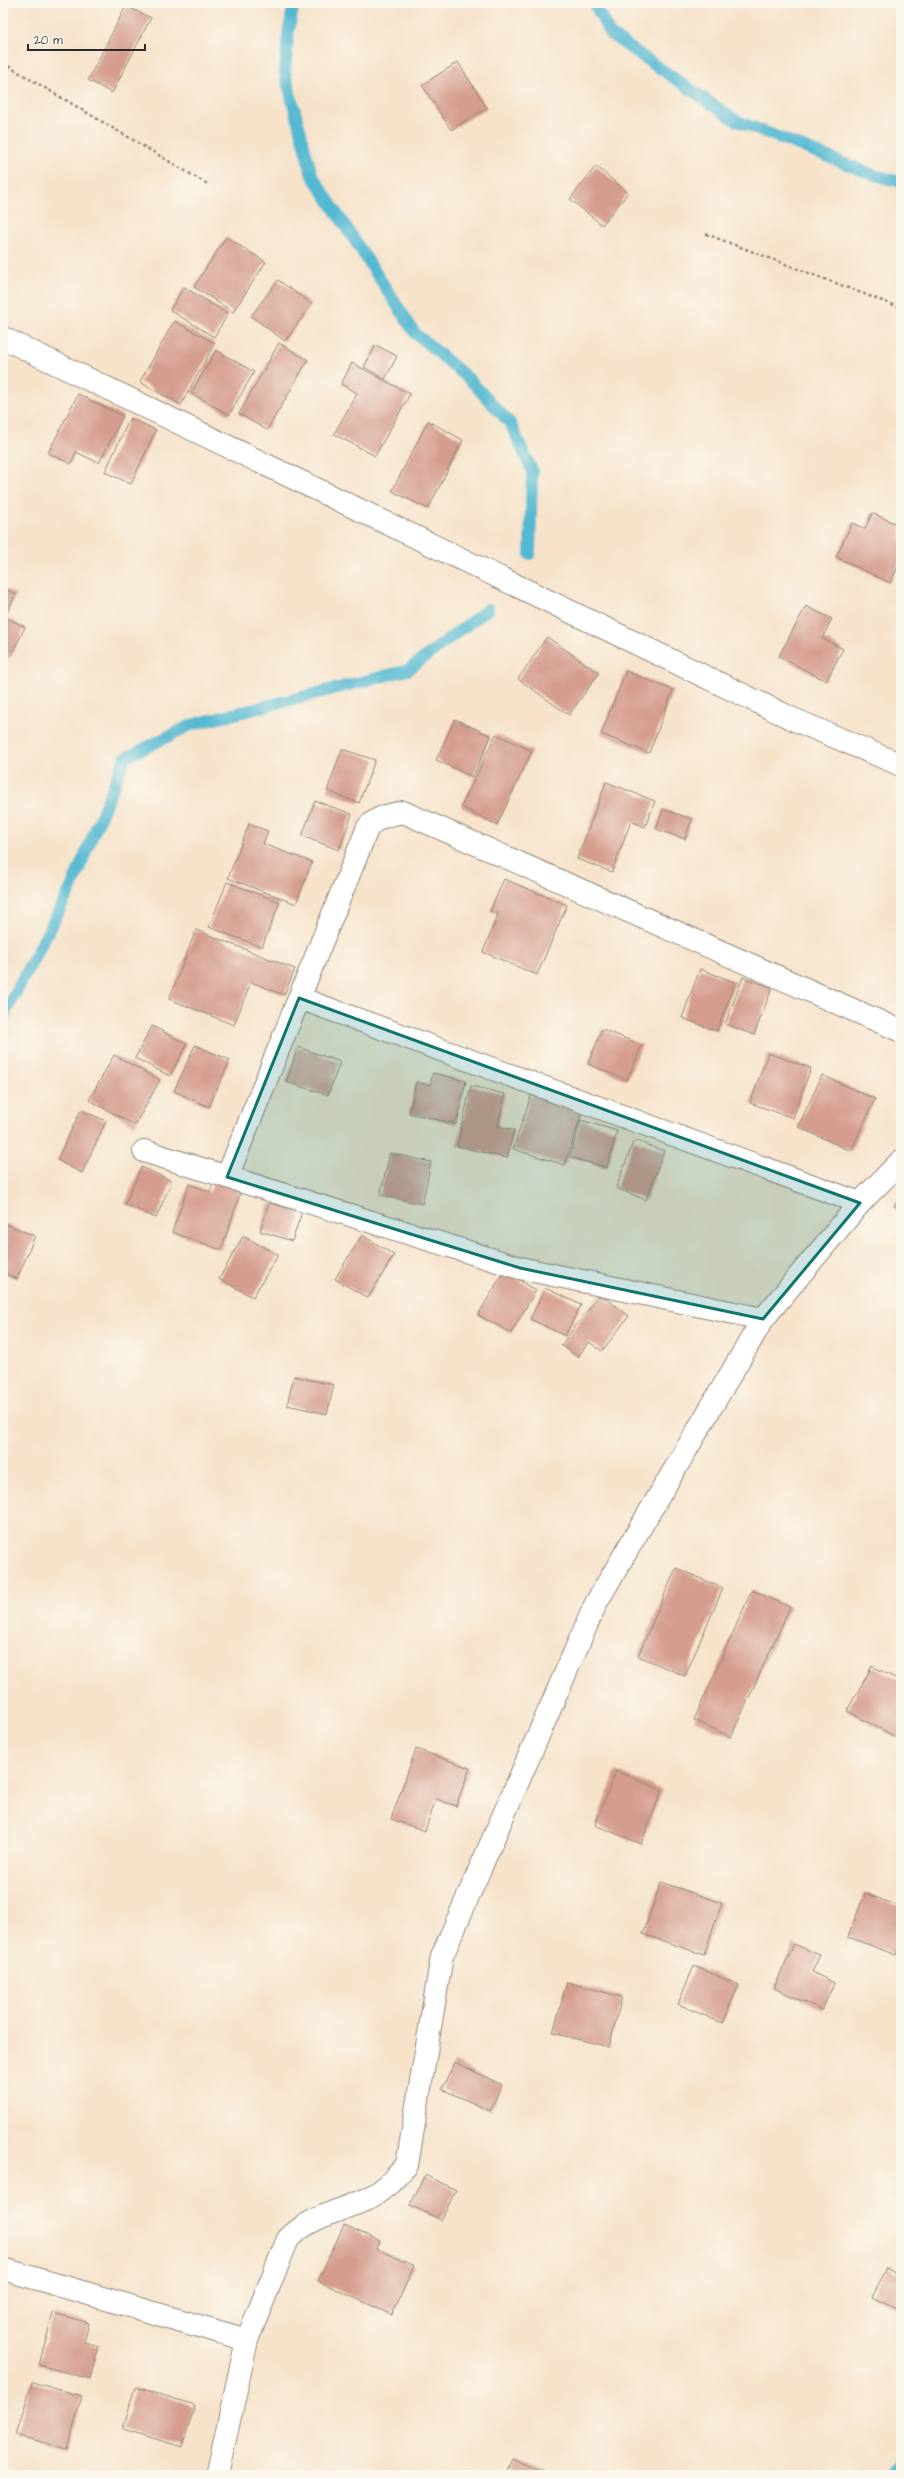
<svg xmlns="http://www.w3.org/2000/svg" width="904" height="2478" font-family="'Architects Daughter',sans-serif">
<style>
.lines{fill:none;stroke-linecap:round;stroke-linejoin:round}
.stream{stroke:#53b8d1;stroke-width:12}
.building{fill:#d49c8d}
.minor-casing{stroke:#90877a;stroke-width:24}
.path{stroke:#90877a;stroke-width:2.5;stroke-dasharray:3 3;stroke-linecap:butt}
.minor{stroke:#fff;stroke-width:22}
.marked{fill:#0f766e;fill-opacity:0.2;stroke:#0f766e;stroke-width:3;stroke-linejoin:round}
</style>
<rect width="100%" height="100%" fill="#fbf7ec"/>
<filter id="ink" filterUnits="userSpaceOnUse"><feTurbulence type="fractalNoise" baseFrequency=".025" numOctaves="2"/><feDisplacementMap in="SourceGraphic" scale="8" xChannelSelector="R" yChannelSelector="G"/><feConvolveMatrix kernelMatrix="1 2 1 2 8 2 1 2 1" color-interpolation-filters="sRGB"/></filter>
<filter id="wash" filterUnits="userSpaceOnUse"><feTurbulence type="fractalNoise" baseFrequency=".012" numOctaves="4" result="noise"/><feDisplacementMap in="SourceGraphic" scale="16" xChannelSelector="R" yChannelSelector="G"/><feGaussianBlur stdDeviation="0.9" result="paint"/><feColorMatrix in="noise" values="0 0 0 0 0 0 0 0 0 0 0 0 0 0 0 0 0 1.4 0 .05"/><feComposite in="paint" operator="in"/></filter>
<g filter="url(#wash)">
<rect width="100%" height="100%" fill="#f6e3ca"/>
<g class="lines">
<!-- stream -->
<g class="stream">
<polyline points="294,3 288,35 285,73 312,175 415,333 469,379 510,423 532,470 530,554"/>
<polyline points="594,3 610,34 735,120 874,175 901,182"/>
<polyline points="3,1017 71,888 125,758 191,725 408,670 488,609"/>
<polyline points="886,2475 901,2462"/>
</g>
</g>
<g id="blocks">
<!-- building -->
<g class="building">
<polygon points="126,6 151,18 112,93 88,80"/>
<polygon points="458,62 487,108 451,130 422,85"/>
<polygon points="596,166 628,193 602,225 570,199"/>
<polygon points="226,237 266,262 233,312 194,287"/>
<polygon points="278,280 312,304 285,341 251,316"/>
<polygon points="184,287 228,314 214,337 170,310"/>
<polygon points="174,321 215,343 181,405 140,382"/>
<polygon points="279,343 308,360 267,430 239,414"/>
<polygon points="376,345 397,356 385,379 364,367"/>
<polygon points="216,350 254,372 229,415 191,393"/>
<polygon points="352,363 410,394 375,456 334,434 357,393 341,384"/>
<polygon points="78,394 123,416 99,463 76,452 71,464 48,453"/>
<polygon points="130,418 156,430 131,484 105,472"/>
<polygon points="428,421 463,440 428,509 392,491"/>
<polygon points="872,513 901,526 901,561 890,583 836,557 852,523 865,529"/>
<polygon points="3,588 16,594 5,617 25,627 11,656 3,652"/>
<polygon points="806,606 832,619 822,638 843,649 826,681 779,656"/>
<polygon points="547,637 599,673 569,715 518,679"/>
<polygon points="626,671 673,690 649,753 601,734"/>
<polygon points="455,719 491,736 473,777 436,760"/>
<polygon points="496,734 532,751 497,825 461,807"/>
<polygon points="342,749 375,760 359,803 327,791"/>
<polygon points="606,782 655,801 645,827 631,821 612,872 577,859"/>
<polygon points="315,801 352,814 339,850 302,836"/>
<polygon points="663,809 692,819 685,839 656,829"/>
<polygon points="249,824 268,831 263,844 312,862 296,904 228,878"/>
<polygon points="504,879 567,905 537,975 483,952 498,914 490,911"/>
<polygon points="227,882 280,902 262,947 209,927"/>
<polygon points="196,930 295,969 284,995 251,982 234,1025 169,999"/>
<polygon points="700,969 735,982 717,1031 682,1018"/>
<polygon points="743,977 772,988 754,1035 725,1024"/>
<polygon points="152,1026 187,1044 170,1076 135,1058"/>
<polygon points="602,1029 642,1045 627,1080 588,1064"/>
<polygon points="195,1045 230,1060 209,1107 174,1091"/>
<polygon points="298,1047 340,1062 328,1095 286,1082"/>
<polygon points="768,1053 811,1068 793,1118 750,1103"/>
<polygon points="114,1055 160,1080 135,1125 89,1100"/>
<polygon points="433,1073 466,1081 456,1124 409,1113 416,1082 430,1085"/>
<polygon points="822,1075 875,1099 851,1151 798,1127"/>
<polygon points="471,1086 505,1094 498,1126 514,1130 507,1158 457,1146"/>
<polygon points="533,1090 584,1106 565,1165 513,1149"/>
<polygon points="81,1110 106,1121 82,1173 57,1160"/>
<polygon points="581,1120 617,1131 607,1168 570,1157"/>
<polygon points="634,1140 664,1151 646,1200 616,1188"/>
<polygon points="390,1153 431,1162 422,1204 380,1195"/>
<polygon points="141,1167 172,1181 156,1218 125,1204"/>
<polygon points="214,1181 241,1191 221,1250 172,1232 189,1184 210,1192"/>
<polygon points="901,1197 901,1212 894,1206"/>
<polygon points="269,1203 302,1212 292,1241 260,1231"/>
<polygon points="3,1223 35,1236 17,1279 3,1273"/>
<polygon points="362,1235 394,1255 368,1298 335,1279"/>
<polygon points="243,1236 278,1255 253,1297 219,1279"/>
<polygon points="504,1271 536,1290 511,1333 478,1315"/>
<polygon points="545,1288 581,1305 565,1336 530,1319"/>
<polygon points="600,1294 629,1316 602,1351 589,1342 578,1357 561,1345"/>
<polygon points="294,1376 334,1385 327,1414 287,1405"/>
<polygon points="676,1568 723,1588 685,1676 638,1656"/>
<polygon points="752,1590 790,1607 731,1737 694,1720"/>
<polygon points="872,1666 901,1681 901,1740 847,1711"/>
<polygon points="416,1749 470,1768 456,1806 436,1799 425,1831 391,1819"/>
<polygon points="616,1771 662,1790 641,1844 595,1825"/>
<polygon points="661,1882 722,1903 704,1955 643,1934"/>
<polygon points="865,1893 901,1907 901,1944 896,1955 848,1937"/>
<polygon points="794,1944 820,1955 812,1972 834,1983 822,2010 774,1988"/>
<polygon points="694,1966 739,1985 722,2023 678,2004"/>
<polygon points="567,1982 622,1997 609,2047 553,2033"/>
<polygon points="455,2062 502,2085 490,2111 442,2089"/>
<polygon points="425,2175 456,2190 441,2220 410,2205"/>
<polygon points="344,2225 380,2241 377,2249 414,2266 392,2315 318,2281"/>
<polygon points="887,2268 901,2276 901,2311 872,2296"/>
<polygon points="53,2313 89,2323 84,2342 99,2346 90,2379 39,2365"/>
<polygon points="32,2382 82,2396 67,2449 16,2435"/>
<polygon points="135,2387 195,2405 182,2447 123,2429"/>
<polygon points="513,2459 549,2475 506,2475"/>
</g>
</g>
</g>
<g filter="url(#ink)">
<use href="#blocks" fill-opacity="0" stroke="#90877a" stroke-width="1"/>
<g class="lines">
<!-- minor casing -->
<g class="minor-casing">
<g id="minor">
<polyline points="3,338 795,720 901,765"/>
<polyline points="299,998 860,1203"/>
<polyline points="144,1151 520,1268 763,1319"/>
<path d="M227 1177 368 827C377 817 389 815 403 812L901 1031"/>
<path d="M3 2269 247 2340 288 2239C310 2216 339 2212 367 2199 384 2191 395 2178 407 2165L442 1956 596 1603 763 1319 860 1203 901 1161"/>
<polyline points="217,2475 247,2340"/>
</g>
</g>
<!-- path -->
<g class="path">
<polyline points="3,63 209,185"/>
<polyline points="706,234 901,308"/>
</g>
<!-- minor -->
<use href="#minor" class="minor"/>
</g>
</g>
<!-- marked area -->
<path class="marked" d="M299 998 860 1203 763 1319 520 1268 227 1177Z"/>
<!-- margin -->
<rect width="904" height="2478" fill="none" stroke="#fbf7ec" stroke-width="16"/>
<!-- scale -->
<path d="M28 44v6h117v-6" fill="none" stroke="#2b2b2b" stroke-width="2"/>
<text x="34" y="44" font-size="12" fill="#2b2b2b" stroke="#fbf7ec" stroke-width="3" paint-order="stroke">20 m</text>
</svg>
